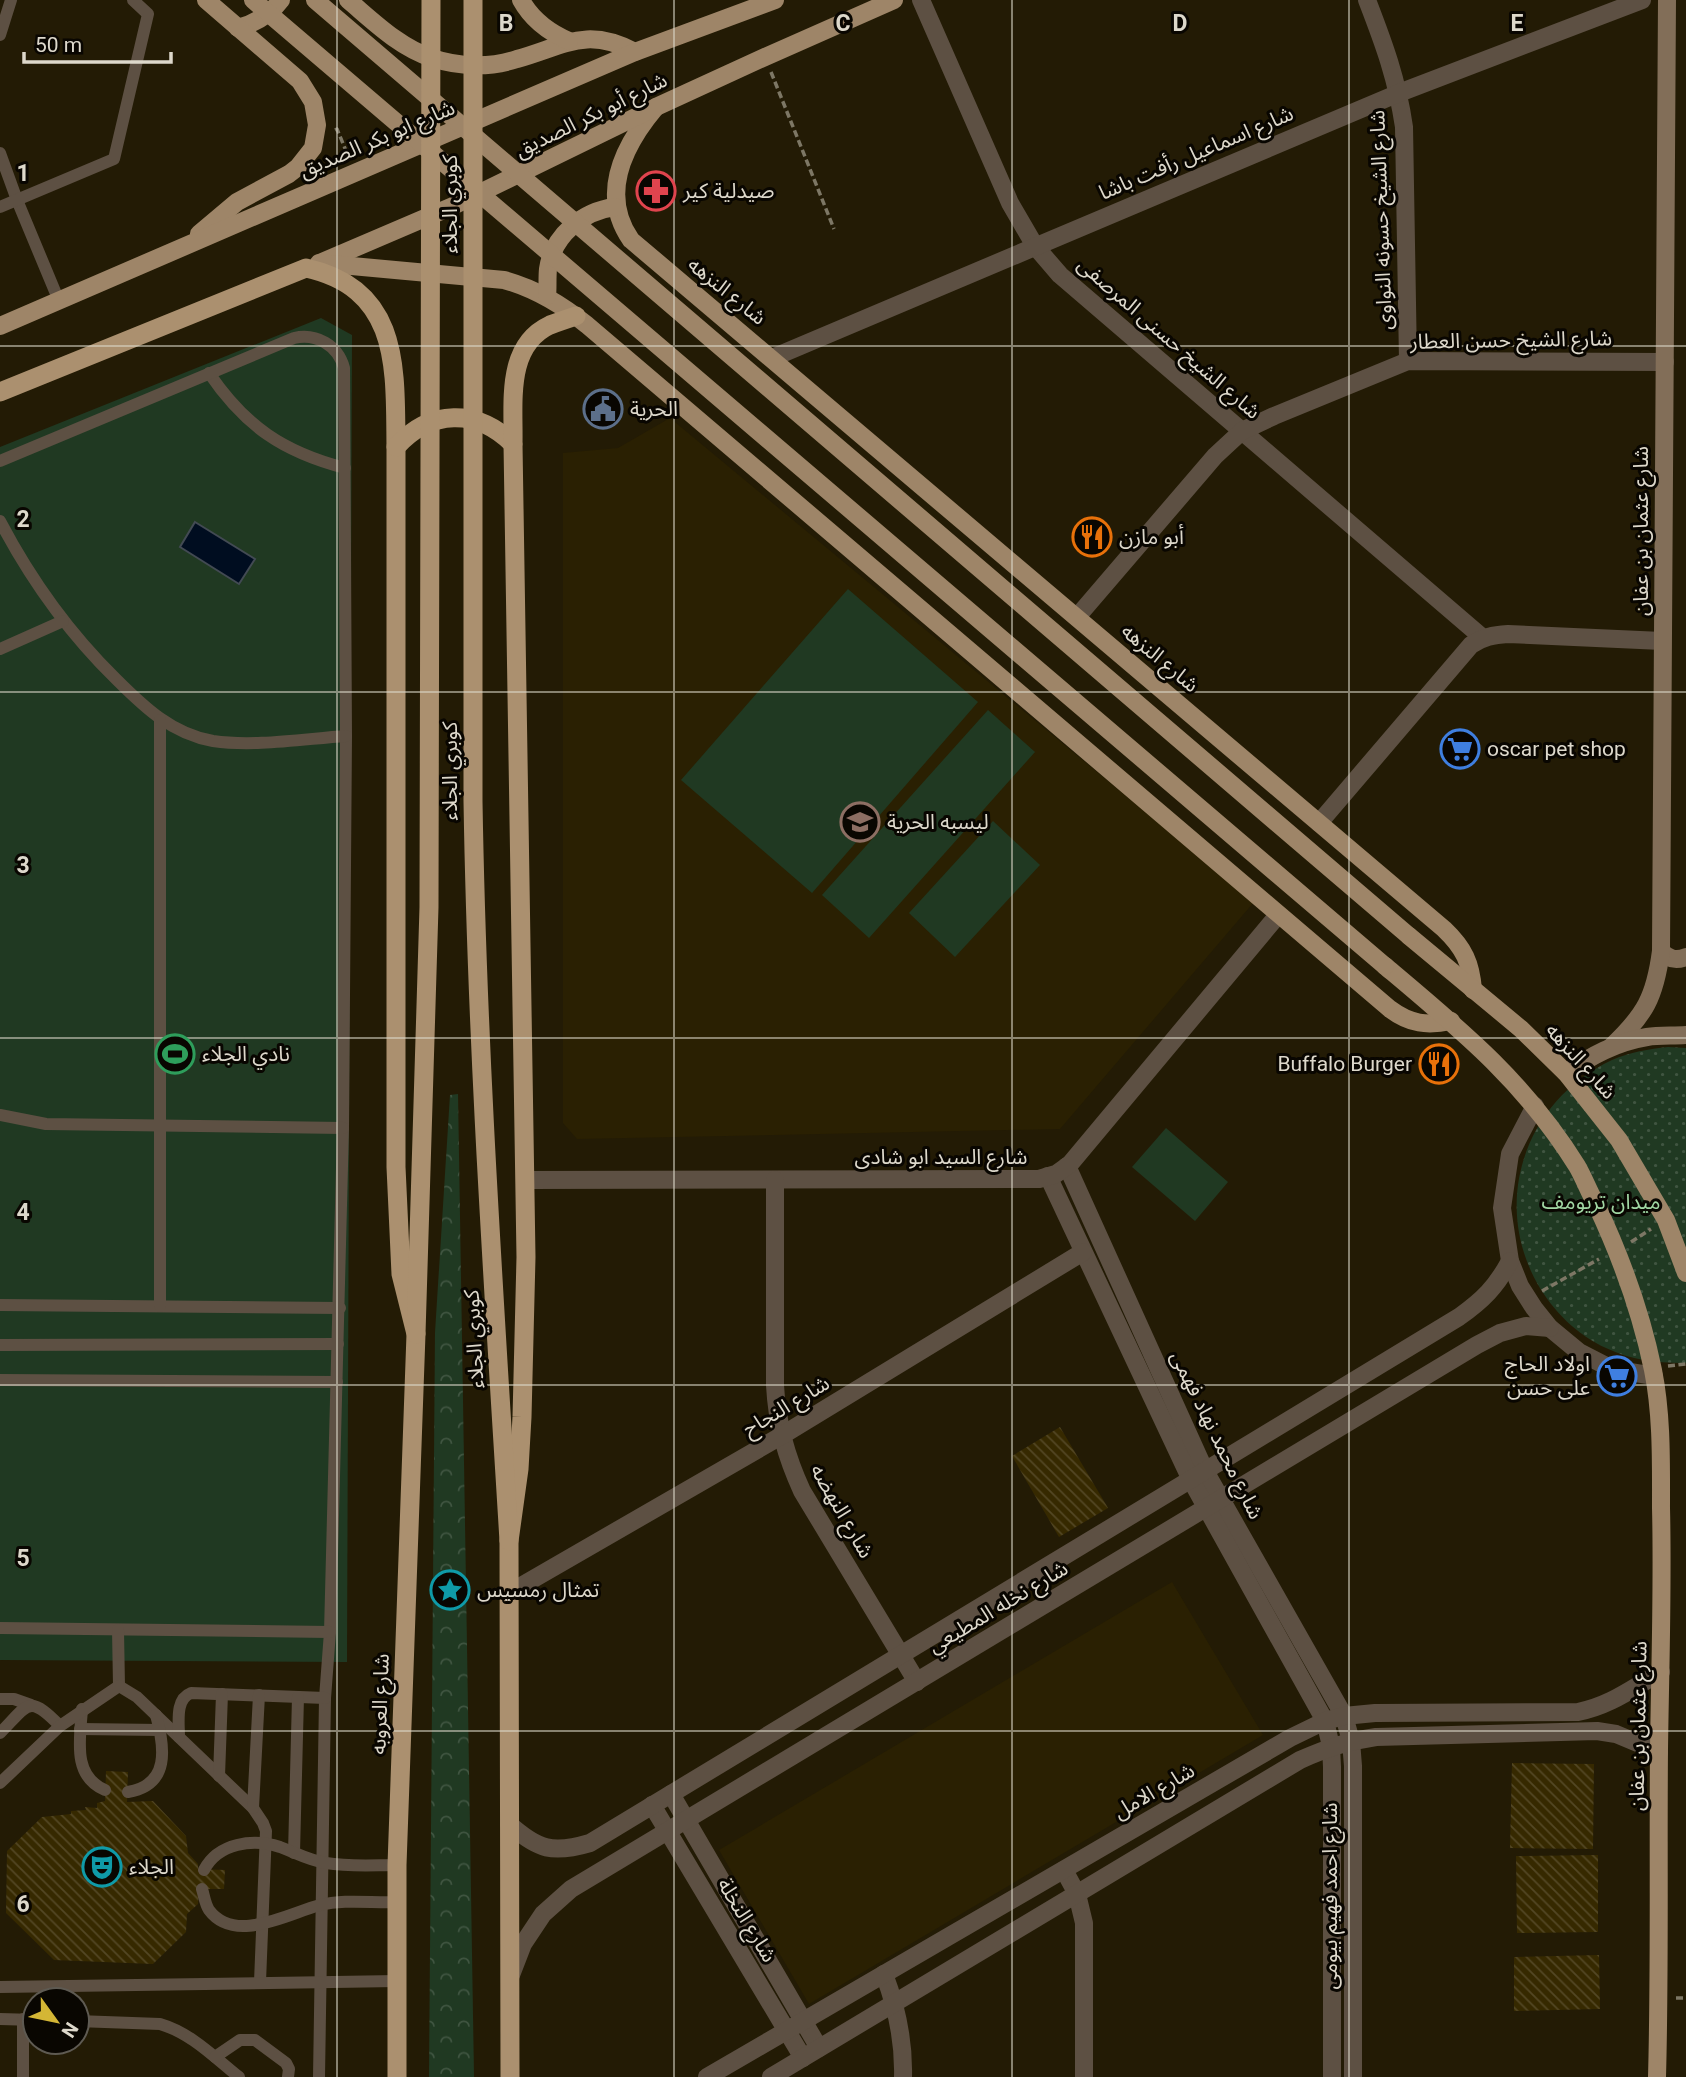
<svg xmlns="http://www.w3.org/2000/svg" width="1686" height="2077" font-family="Roboto,'Noto Sans Arabic',sans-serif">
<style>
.built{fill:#2a2002}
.grass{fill:url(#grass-dots)}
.park{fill:url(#park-crowns)}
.pitch{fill:#203922}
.water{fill:#000d20;stroke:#424a53;stroke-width:2}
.building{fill:url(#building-back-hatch)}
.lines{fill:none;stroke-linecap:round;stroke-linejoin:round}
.path{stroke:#7d7765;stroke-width:3.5;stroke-dasharray:7 3.5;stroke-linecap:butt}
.service{stroke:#5d5043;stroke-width:12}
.minor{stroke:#5d5043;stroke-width:18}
.tertiary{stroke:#5d5043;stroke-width:18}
.secondary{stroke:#826e58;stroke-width:18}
.primary{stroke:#9e8568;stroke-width:18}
.trunk{stroke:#ab906f;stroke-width:19}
.primary-bridge{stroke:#9e8568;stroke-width:18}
.trunk-bridge{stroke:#ab906f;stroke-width:19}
.grid{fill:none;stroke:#ddd8cb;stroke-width:2;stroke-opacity:0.55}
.labels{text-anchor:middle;stroke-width:6;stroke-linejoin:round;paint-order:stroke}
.street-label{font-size:21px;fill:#ddd8cb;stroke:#090601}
.poi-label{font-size:21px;fill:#ddd8cb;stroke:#090601;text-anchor:start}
.park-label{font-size:21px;fill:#a1d7a3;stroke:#090601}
.grid-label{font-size:23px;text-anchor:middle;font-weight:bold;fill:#ddd8cb;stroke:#090601;stroke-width:6;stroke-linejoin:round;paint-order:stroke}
</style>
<defs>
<pattern id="grass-dots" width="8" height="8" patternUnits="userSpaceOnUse" patternTransform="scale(1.75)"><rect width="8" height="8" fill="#203922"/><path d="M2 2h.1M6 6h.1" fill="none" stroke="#405541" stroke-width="1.8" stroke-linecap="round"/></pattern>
<pattern id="park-crowns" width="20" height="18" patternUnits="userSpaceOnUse" patternTransform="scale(1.75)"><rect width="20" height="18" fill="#203922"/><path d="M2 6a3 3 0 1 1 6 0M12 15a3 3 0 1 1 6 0" fill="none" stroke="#405541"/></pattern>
<pattern id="building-back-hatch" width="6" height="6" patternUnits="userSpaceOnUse" patternTransform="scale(1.75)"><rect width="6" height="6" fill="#362900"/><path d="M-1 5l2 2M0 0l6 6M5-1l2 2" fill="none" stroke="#534724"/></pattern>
</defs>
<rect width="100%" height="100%" fill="#231b05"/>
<!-- built -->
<g class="built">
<polygon points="670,418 1254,902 1060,1129 577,1139 563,1123 563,453 618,448"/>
<polygon points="1172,1582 1263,1735 809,2004 719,1850"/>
</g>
<!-- grass -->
<path class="grass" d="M1668 1047 1686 1048V1363H1683C1656 1363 1631 1360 1606 1348 1577 1335 1553 1311 1537 1283 1491 1200 1526 1100 1612 1060 1630 1052 1649 1049 1668 1047Z"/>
<!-- park -->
<polygon class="park" points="458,1094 474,2077 429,2077 435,1333 450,1095"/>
<!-- pitch -->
<g class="pitch">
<polygon points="321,318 352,335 347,1662 0,1660 0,447"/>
<polygon points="848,589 978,702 812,893 681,780"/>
<polygon points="988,710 1035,752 869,938 822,895"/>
<polygon points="993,821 1040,865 955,957 909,913"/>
<polygon points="1166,1128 1228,1182 1195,1221 1132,1167"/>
</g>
<!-- water -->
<polygon class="water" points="195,522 255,559 239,584 180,547"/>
<!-- building -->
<g class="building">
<polygon points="1060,1427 1108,1508 1059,1537 1012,1456"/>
<polygon points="1512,1763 1594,1764 1593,1849 1510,1848"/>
<polygon points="106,1771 128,1772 127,1802 153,1801 186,1836 188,1853 198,1864 198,1869 225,1870 224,1889 199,1889 198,1904 187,1914 186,1932 153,1964 54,1960 6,1913 7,1851 42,1817 71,1814 71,1811 86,1810 85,1807 97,1808 97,1803 105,1801"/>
<polygon points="1598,1855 1598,1932 1517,1933 1516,1856"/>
<polygon points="1599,1955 1600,2009 1514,2011 1514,1957"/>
</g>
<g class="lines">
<!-- path -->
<g class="path">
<polyline points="771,72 834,229"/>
<polyline points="335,130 337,129 349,158"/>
<polyline points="1631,1242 1651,1229"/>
<polyline points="1542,1291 1599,1259"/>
<polyline points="1668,1366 1686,1364"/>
<polyline points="1676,1998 1686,1998"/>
</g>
<!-- service -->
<g class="service">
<polyline points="0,35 11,0"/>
<polyline points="0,153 17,200 59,301"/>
<polyline points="0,207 114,159 148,14 133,0"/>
<path d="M209 373C245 426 283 452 345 468"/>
<path d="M0 461 294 338C316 333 338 345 344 368L346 736 343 1128 330 1632 325 1698 319 2077"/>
<path d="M0 521C31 580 68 632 116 679 144 707 172 734 213 741 254 747 303 739 346 736"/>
<polyline points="0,649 63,621"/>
<polyline points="0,1115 46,1124 343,1128"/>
<polyline points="0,1305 340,1308"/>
<polyline points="160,1306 160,720"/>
<polyline points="0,1345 338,1344"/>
<polyline points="0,1380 337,1382"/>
<polyline points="0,1628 330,1632"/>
<polyline points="118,1630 119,1686"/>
<polyline points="119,1686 137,1697 253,1808 263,1823 266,1831 260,1982"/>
<polyline points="0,1699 14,1699 31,1705"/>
<path d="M82 1709C80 1739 72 1776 105 1790"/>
<polyline points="80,1729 160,1730"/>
<path d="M0 1733C28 1705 28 1693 60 1726"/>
<path d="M179 1737C179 1722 175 1699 191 1693L325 1698"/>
<polyline points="219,1776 222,1694"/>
<polyline points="0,1783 60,1726 119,1686"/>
<path d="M128 1792C170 1785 165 1748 156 1715"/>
<polyline points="253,1808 259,1695"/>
<polyline points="294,1853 298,1697"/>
<path d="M204 1870C218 1843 253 1838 280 1847 296 1853 310 1861 326 1863 350 1867 373 1865 397 1865"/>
<path d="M202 1889C204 1895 205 1904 209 1910 235 1945 289 1913 320 1905 344 1899 372 1903 397 1902"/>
<polyline points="0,1987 397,1981"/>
<polyline points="0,2019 35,2020"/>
<path d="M77 2021 160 2024C191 2033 214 2057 239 2077"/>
<polyline points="215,2057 240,2040 255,2040 286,2063 289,2069 288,2077"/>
<polyline points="23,2077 23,2019"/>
</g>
<!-- minor -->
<g class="minor">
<polyline points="921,0 1010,203 1035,246 1060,275 1483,638"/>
<path d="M1367 0C1384 44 1397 79 1404 127L1408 361"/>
<polyline points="772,358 1399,93 1642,0"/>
<polyline points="1077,617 1215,456 1242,431 1274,416 1408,361 1665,362"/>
<path d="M1319 823 1471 645C1483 637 1493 635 1508 634L1662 641"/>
<polyline points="1067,1166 1205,1471 1344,1716 1351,1741 1353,1766 1353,2077"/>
<polyline points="1048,1176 1191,1480 1325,1721 1331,1746 1332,1767 1332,2077"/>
<polyline points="526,1180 1039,1179 1056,1174 1070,1164 1278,915"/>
<path d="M775 1180V1385C777 1424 786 1456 802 1491L917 1682"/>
<polyline points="509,1593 781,1436 1083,1252"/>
<polyline points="671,1794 819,2048"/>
<polyline points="652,1805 803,2058"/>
<polyline points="1064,1870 1077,1894 1084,1923 1084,2077"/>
<path d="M884 1974C897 2008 904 2041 903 2077"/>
<path d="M707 2077 1290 1738 1325 1721 1344 1716 1375 1713 1578 1712C1612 1705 1632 1688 1661 1672"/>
<path d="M771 2077 1300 1760C1327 1748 1348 1741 1376 1737L1597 1731 1616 1734 1659 1752"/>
</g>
<!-- tertiary -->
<g class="tertiary">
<polyline points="1535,1106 1510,1154 1502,1208 1510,1261 1520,1286 1534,1308 1550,1328 1579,1352 1612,1369 1654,1376"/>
<path d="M509 1824C538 1850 553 1854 590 1843L1459 1317C1483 1300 1496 1287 1510 1261"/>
<polyline points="511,1975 523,1944 543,1914 571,1889 1477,1345 1500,1333 1526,1326 1550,1328"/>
</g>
<!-- secondary -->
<g class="secondary">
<path d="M1661 951C1668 959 1676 961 1686 957"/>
<path d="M1611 1047C1645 1015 1655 997 1661 951L1667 0"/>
<path d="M1566 1073C1591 1056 1616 1042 1647 1037 1659 1035 1673 1036 1686 1035"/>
</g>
<!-- primary -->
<g class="primary">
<path d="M348 0C374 22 399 47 432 58 459 67 490 68 517 59 564 46 586 26 635 52"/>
<path d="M521 0C532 20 548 32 569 41"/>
<path d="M238 28C256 23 270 15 281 0"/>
<path d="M656 107C624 145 599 194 631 240L1444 929C1464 948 1471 963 1473 990"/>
<polyline points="199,234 237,202 289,174 298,167 313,148 317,125 313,102 300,81 206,0"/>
<polyline points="322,262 453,206 656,107 765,57 894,0"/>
<path d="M319 263 504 280C536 289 561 304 587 325L1390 1009C1410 1024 1427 1026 1451 1021"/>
<path d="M547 296C548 288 547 278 548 269 553 235 583 211 615 207"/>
<polyline points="0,326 635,52 775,0"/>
<polyline points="1409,936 1521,1029 1566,1073 1619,1140 1666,1220 1686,1273"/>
<path d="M1385 966C1460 1029 1525 1082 1577 1166 1584 1178 1589 1192 1596 1204 1621 1257 1641 1312 1653 1370 1662 1415 1661 1462 1661 1508 1663 1589 1660 1670 1659 1750 1658 1859 1660 1968 1657 2077"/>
</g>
<!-- trunk -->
<g class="trunk">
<path d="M0 392 306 268C401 289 395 369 396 447V1167L401 1274 416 1334 397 1865V2077"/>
<path d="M396 447C430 409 477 408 513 444"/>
<path d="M510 2077 509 1541 519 1469 522 1417 526 1257 513 444C514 403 505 346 550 325 558 322 567 319 576 316"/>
</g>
<!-- primary-bridge -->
<g class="primary-bridge">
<polyline points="253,0 1385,966"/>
<polyline points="315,0 1409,936"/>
</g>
<!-- trunk-bridge -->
<g class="trunk-bridge">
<path d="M473 0V801C477 1048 494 1294 509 1541"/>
<polyline points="416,1334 429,907 431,0"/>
</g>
</g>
<!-- grid -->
<path class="grid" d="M337 0V2077M674 0V2077M1012 0V2077M1349 0V2077M0 346H1686M0 692H1686M0 1038H1686M0 1385H1686M0 1731H1686"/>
<!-- icons -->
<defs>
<g id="pharmacy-ring" transform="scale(2.0125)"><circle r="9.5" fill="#090601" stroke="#e0444e" stroke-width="1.5"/><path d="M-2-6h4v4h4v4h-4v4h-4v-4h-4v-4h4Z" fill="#e0444e"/></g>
<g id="civic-ring" transform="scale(2.0125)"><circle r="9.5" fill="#090601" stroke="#5c6f8a" stroke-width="1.5"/><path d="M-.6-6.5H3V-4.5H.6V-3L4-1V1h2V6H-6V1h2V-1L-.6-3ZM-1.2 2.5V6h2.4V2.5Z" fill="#5c6f8a"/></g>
<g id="restaurant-ring" transform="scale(2.0125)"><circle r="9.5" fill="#090601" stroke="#e8710a" stroke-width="1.5"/><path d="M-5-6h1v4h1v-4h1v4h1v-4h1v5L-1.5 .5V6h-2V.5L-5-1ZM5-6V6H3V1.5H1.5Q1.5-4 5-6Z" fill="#e8710a"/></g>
<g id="supermarket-ring" transform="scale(2.0125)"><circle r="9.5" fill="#090601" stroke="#3f7fe0" stroke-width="1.5"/><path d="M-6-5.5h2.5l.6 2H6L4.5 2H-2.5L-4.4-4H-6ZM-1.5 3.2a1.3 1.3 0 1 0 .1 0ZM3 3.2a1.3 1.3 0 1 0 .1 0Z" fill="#3f7fe0"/></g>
<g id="school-ring" transform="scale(2.0125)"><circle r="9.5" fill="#090601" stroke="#8d6e63" stroke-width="1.5"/><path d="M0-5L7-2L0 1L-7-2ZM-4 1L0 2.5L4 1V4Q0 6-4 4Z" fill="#8d6e63"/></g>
<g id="stadium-ring" transform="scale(2.0125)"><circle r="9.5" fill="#090601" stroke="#2e9e5b" stroke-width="1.5"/><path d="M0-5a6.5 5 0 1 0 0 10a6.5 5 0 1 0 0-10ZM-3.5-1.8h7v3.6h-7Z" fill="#2e9e5b"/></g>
<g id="sight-ring" transform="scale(2.0125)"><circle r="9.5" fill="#090601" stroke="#0f9aa8" stroke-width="1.5"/><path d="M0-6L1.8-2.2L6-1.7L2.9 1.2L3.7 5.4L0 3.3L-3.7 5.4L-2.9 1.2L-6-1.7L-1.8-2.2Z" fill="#0f9aa8"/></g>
<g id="theatre-ring" transform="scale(2.0125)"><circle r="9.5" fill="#090601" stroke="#0f9aa8" stroke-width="1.5"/><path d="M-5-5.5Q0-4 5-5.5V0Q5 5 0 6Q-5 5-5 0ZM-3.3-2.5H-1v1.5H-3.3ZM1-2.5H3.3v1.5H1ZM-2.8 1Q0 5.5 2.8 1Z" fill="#0f9aa8"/></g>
</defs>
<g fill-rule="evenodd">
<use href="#pharmacy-ring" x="656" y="191"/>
<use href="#civic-ring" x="603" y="409"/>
<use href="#restaurant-ring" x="1092" y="537"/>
<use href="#supermarket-ring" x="1460" y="749"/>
<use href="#school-ring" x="860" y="822"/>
<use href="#stadium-ring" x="175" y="1054"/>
<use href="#restaurant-ring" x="1439" y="1064"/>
<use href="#supermarket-ring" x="1617" y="1376"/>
<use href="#sight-ring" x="450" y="1590"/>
<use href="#theatre-ring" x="102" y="1867"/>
</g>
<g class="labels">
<!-- street labels -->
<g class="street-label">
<text transform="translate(591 115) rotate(-26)" y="7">شارع أبو بكر الصديق</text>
<text transform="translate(377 139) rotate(-23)" y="7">شارع ابو بكر الصديق</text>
<text transform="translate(1196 153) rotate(-23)" y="7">شارع اسماعيل رأفت باشا</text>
<text transform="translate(450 204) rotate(-90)" y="7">كوبري الجلاء</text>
<text transform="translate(1381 220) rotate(-92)" y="7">شارع الشيخ حسونه النواوى</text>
<text transform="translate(727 291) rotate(39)" y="7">شارع النزهه</text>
<text transform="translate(1169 338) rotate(41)" y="7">شارع الشيخ حسنى المرصفى</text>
<text transform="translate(1511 340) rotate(-1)" y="7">شارع الشيخ حسن العطار</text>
<text transform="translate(1641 531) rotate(-90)" y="7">شارع عثمان بن عفان</text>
<text transform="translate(1160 658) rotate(40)" y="7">شارع النزهه</text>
<text transform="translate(450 771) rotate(-90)" y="7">كوبري الجلاء</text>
<text transform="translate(1581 1061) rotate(48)" y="7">شارع النزهه</text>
<text x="941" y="1164">شارع السيد ابو شادى</text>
<text transform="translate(474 1339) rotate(-93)" y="7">كوبري الجلاء</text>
<text transform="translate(786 1406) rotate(-31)" y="7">شارع النجاح</text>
<text transform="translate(1217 1435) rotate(64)" y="7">شارع محمد نهاد فهمى</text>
<text transform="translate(842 1511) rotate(60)" y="7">شارع النهضه</text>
<text transform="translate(998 1607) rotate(-31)" y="7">شارع نخله المطيعي</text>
<text transform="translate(380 1704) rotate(-88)" y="7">شارع العروبه</text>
<text transform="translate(1638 1726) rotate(-89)" y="7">شارع عثمان بن عفان</text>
<text transform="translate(1154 1791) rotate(-30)" y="7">شارع الامل</text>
<text transform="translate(1330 1896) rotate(-90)" y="7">شارع احمد فهيم بيومى</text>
<text transform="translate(747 1920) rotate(59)" y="7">شارع النخلة</text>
</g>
<!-- poi labels -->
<g class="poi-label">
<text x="683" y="198">صيدلية كير</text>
<text x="630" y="416">الحرية</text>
<text x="1119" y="544">أبو مازن</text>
<text x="1487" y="756">oscar pet shop</text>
<text x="887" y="829">ليسبه الحرية</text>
<text x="202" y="1061">نادي الجلاء</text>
<text x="1412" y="1071" text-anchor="end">Buffalo Burger</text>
<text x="1590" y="1371" text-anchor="end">اولاد الحاج<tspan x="1590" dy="24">على حسن</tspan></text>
<text x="477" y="1597">تمثال رمسيس</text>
<text x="129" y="1874">الجلاء</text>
</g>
<!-- park labels -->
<g class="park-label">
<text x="1601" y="1209">ميدان تريومف</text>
</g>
</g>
<g class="grid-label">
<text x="506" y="31">B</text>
<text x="843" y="31">C</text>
<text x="1180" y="31">D</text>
<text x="1517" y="31">E</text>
<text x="23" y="181">1</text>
<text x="23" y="527">2</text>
<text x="23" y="873">3</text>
<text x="23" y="1220">4</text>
<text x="23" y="1566">5</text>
<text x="23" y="1912">6</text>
</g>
<!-- north arrow -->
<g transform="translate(56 2021) rotate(123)"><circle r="33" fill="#090601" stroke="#5e5a52" stroke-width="2"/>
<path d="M0-5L12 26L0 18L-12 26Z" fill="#d4b635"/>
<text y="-10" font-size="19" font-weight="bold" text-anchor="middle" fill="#ddd8cb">N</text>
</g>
<!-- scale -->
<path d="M24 52v10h147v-10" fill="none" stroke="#ddd8cb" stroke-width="3.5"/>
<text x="35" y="52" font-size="21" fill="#ddd8cb" stroke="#090601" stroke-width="5" paint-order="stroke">50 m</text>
</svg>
